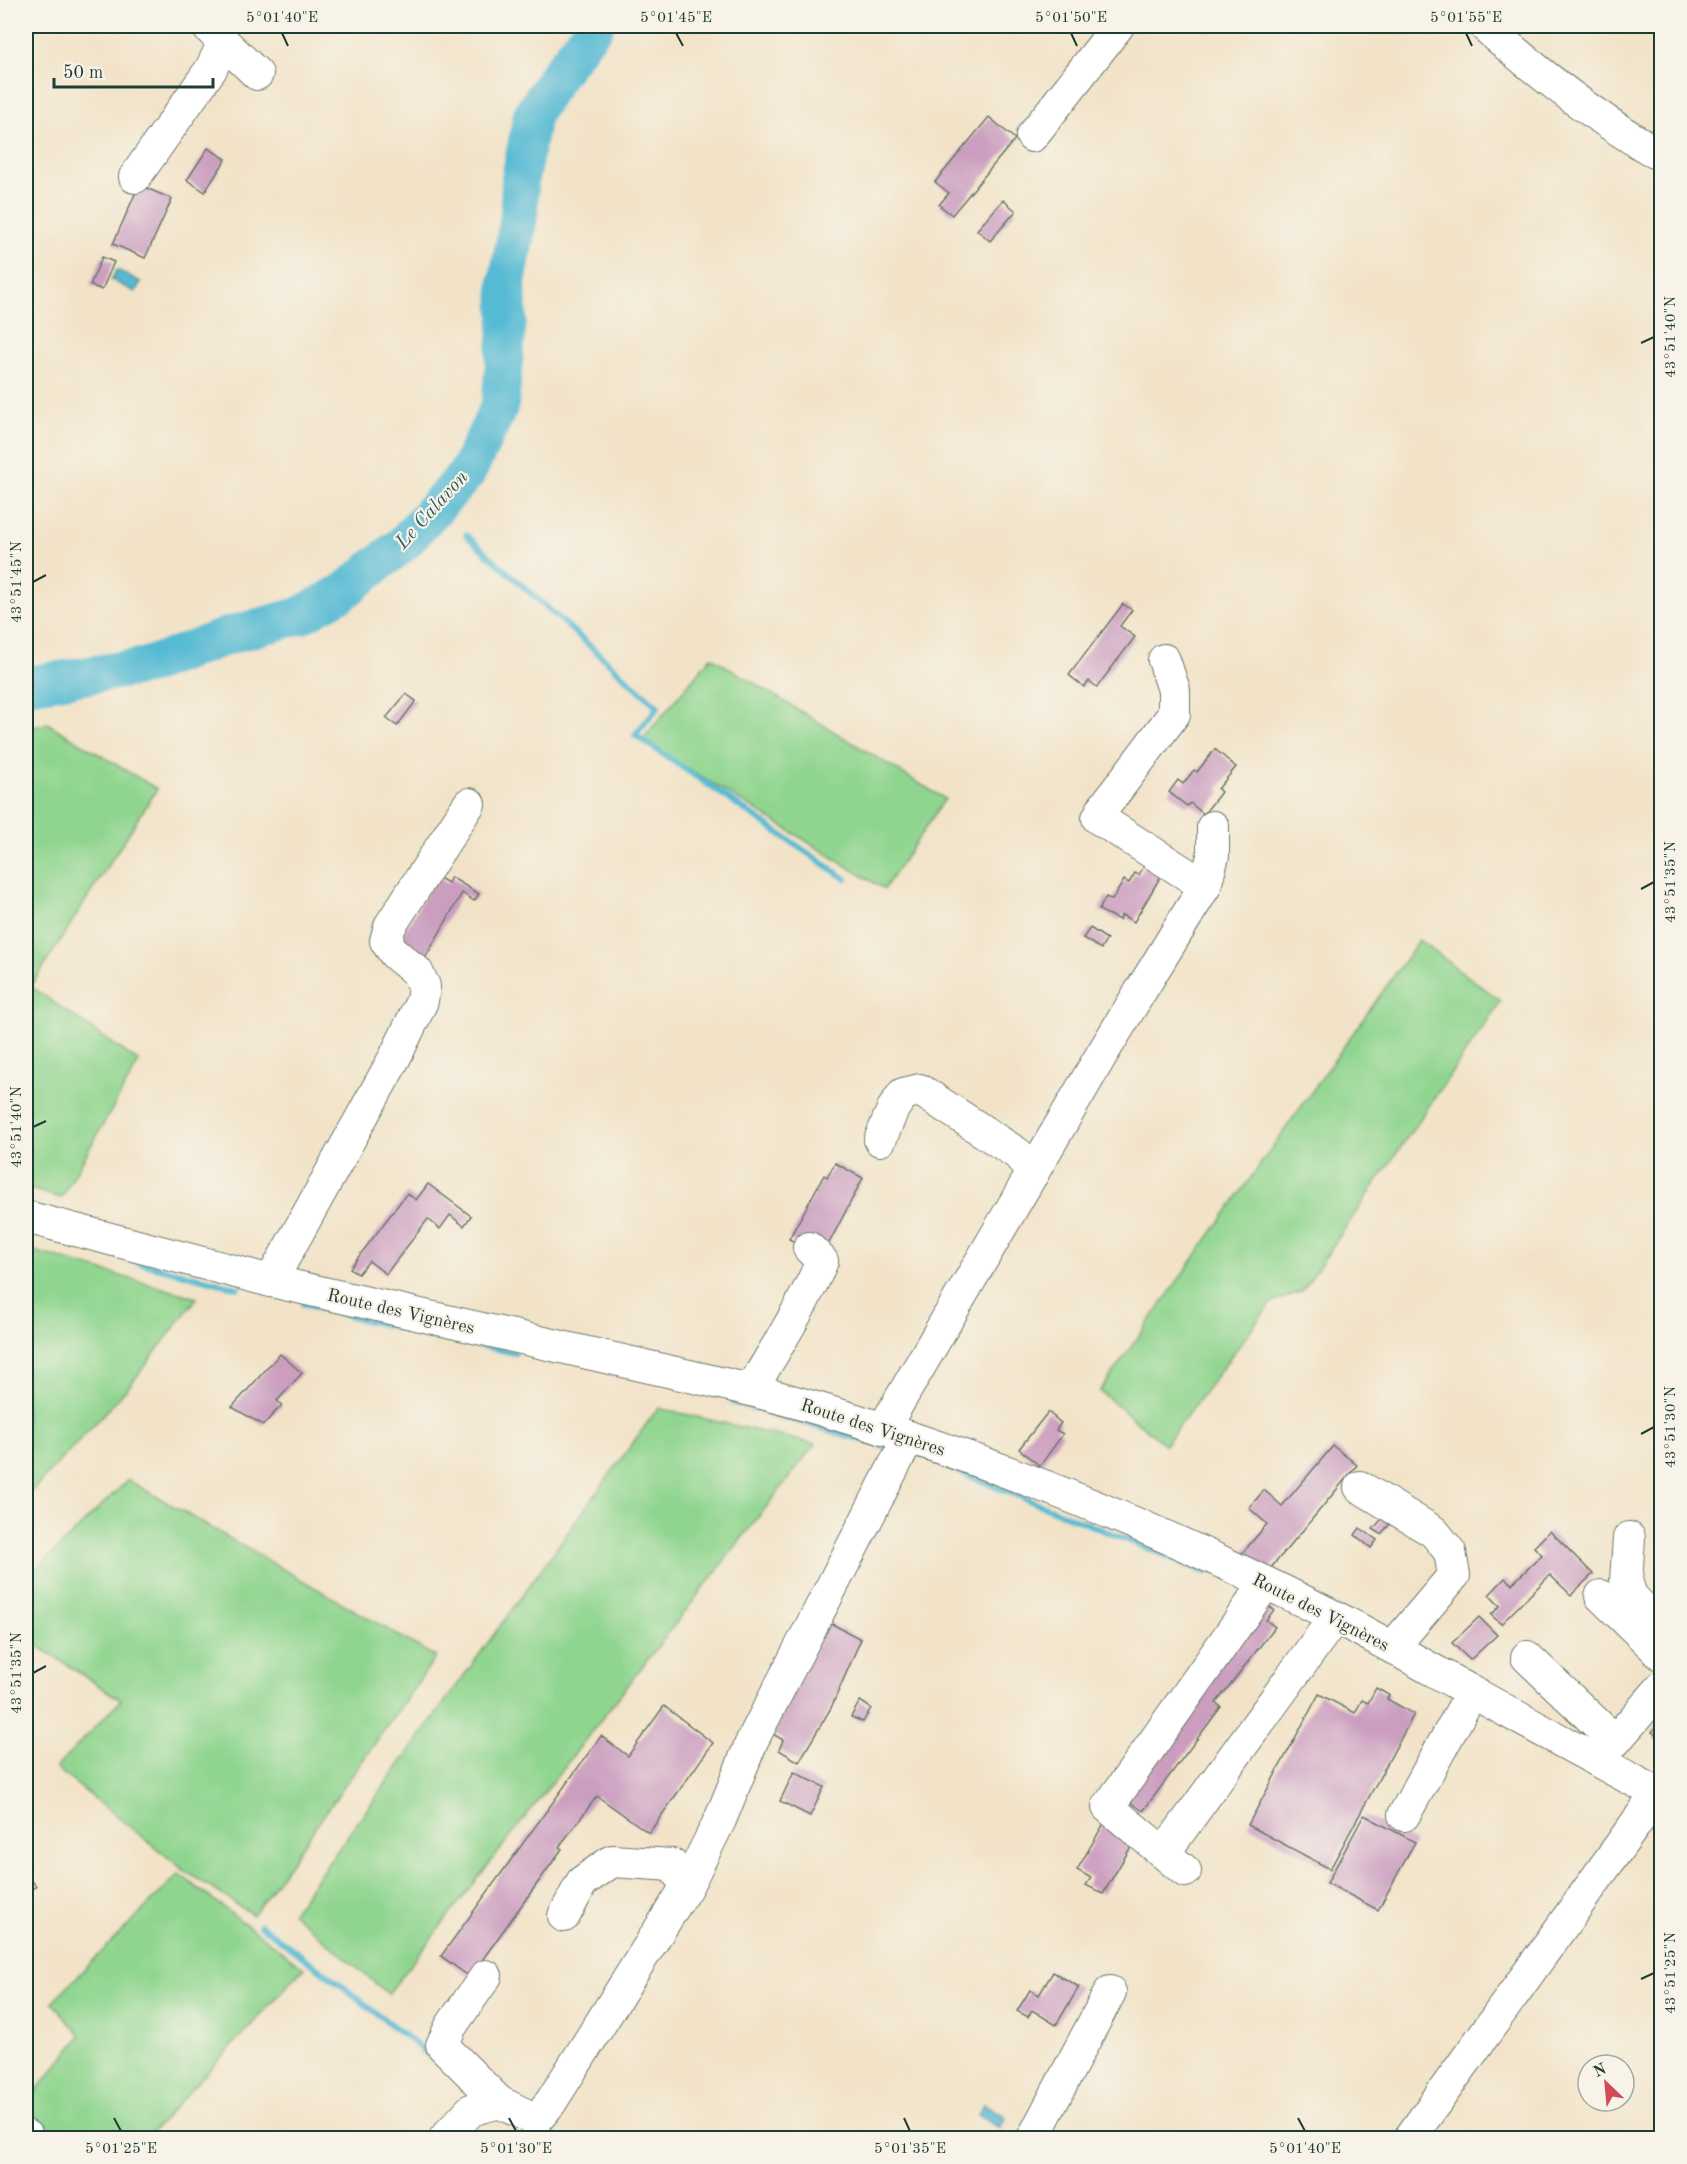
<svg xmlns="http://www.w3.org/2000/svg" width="1687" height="2164" font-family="'Old Standard TT',serif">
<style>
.green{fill:#90d58f;stroke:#588962;stroke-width:1.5}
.water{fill:#55bad3;stroke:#3a7c84;stroke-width:1.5}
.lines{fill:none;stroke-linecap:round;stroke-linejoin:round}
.stream{stroke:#55bad3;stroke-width:6}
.river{stroke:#55bad3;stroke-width:38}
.building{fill:#cb9ec0}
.minor-casing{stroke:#697768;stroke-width:34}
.minor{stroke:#fff;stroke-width:32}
.ticks{fill:none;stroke:#1f3d34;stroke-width:2}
.labels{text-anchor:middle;stroke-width:4.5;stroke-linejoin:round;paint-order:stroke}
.street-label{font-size:18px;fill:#1f3d34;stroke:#f7f3e8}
.water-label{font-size:20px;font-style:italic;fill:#2c5c5c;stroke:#f7f3e8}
.neatline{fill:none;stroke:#1f3d34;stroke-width:2}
.ticks-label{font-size:15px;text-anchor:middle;fill:#1f3d34}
</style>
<rect width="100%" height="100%" fill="#f7f3e8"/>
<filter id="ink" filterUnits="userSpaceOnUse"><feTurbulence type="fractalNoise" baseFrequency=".0167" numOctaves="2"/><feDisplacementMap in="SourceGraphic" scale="12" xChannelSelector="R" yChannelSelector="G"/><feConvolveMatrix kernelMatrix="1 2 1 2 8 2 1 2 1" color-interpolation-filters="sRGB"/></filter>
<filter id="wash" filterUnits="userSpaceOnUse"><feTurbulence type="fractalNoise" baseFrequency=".008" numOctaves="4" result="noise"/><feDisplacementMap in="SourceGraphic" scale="24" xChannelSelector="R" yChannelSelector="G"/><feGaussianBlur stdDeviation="1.35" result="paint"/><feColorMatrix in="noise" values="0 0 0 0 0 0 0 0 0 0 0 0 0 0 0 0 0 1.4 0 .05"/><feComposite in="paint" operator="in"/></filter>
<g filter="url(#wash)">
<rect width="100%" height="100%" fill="#f2e3c8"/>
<!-- green -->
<g class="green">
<polygon points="711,657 945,799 884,889 642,740"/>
<polygon points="47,723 157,789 26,994 26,730"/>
<polygon points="1419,940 1501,1001 1302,1291 1270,1304 1165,1445 1100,1391"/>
<polygon points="33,988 139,1062 61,1198 26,1188 26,1001"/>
<polygon points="34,1251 197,1298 127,1389 26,1497 26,1260"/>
<polygon points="658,1408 815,1444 388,1994 292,1913"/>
<polygon points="128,1480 436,1657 253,1915 185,1871 56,1768 121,1700 26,1638 26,1579"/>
<polygon points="179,1874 304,1968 146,2138 45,2138 31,2125 35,2118 26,2103 81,2036 52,2002"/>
</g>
<!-- water -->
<g class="water">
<polygon points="117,270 141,282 135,292 111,280"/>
<polygon points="984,2104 1006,2117 1000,2128 978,2115"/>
</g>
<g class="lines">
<!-- stream -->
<g class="stream">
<polyline points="466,535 658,707 635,735 846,879"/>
<polyline points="137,1262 238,1288"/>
<polyline points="303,1304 365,1320 515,1353"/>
<polyline points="733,1402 893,1449"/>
<polyline points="942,1465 1206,1572"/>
<polyline points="260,1925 341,1985 438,2062"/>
</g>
<!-- river -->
<polyline class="river" points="26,685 147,666 230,635 299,616 343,592 403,544 467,473 500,405 508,319 507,283 519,217 520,179 532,115 558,74 595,26"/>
</g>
<g id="blocks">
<!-- building -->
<g class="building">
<polygon points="989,117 1015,139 952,215 939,205 949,193 935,182"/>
<polygon points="208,148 226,159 205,192 187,180"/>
<polygon points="139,185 172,199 145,258 113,244"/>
<polygon points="1003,200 1016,211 990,241 977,230"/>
<polygon points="102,257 114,262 102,290 90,285"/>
<polygon points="1123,604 1132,610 1120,626 1135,637 1097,687 1089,681 1084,687 1069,675"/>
<polygon points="406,694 416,701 397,726 386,718"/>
<polygon points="1215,749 1236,767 1218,789 1221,792 1204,814 1190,803 1187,806 1169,792 1178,780 1183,784 1194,770 1197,772"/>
<polygon points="1145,864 1162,874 1134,922 1122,915 1119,920 1099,910 1106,897 1112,900 1124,880 1129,883 1135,873 1139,875"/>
<polygon points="436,876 448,883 451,877 479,894 474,901 462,893 424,960 397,945"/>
<polygon points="1090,928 1107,939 1101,949 1083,938"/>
<polygon points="835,1163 863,1178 828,1245 800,1245 789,1239 824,1175 827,1177"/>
<polygon points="428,1184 471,1216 464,1226 450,1215 440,1229 428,1219 386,1274 369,1261 358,1274 350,1268 407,1193 416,1200"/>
<polygon points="280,1354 302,1373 277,1401 282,1405 263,1425 232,1407"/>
<polygon points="1048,1412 1061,1423 1056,1430 1063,1434 1040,1466 1019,1449"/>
<polygon points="1333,1446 1357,1465 1299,1535 1269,1570 1239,1557 1267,1524 1249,1508 1264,1490 1282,1506"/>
<polygon points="1389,1511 1396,1517 1381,1534 1373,1529"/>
<polygon points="1360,1528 1377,1540 1371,1548 1355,1535"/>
<polygon points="1550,1531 1593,1574 1571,1595 1550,1575 1501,1624 1491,1615 1500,1606 1489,1595 1505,1578 1512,1584 1542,1555 1534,1547"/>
<polygon points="1257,1599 1274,1610 1266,1620 1275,1627 1216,1703 1221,1707 1143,1811 1126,1799"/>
<polygon points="1479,1617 1497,1635 1470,1660 1452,1643"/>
<polygon points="828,1622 861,1639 831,1708 799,1762 779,1750 783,1740 773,1734"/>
<polygon points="1376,1688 1389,1695 1387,1699 1414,1714 1330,1869 1248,1825 1319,1694 1355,1713 1362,1700 1368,1703"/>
<polygon points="860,1701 871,1708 863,1722 851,1717"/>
<polygon points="664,1706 713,1743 649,1833 597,1796 559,1847 562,1849 470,1977 441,1956 601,1736 628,1756"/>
<polygon points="1662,1719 1662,1740 1652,1732"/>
<polygon points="794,1772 824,1787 810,1816 780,1801"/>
<polygon points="1364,1815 1415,1842 1378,1910 1327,1883"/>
<polygon points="1107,1818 1138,1835 1103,1894 1086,1885 1091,1878 1077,1870"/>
<polygon points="26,1874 36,1886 26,1894"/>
<polygon points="1053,1972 1079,1987 1056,2025 1032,2010 1028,2017 1017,2011 1030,1990 1039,1995"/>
</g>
</g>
</g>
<g filter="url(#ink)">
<use href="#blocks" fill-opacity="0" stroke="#697768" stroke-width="1.5"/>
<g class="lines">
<!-- minor casing -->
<g class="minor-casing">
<g id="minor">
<polyline points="207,26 257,74"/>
<path d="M1485 26C1539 74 1598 120 1662 156"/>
<polyline points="1032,136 1118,26"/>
<polyline points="135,177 211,69 224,42"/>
<polyline points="1164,660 1174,690 1174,714 1104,807 1098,818 1205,886"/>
<polyline points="880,1140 893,1109 903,1094 920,1090 1018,1154 1033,1173"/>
<path d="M26 1217 271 1281 751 1390C952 1443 1150 1523 1335 1617 1382 1641 1427 1667 1472 1692 1535 1727 1598 1761 1662 1796"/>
<polyline points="271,1281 395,1057 422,1001 424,986 417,972 395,954 386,941 390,926 469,804"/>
<path d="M751 1390C776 1348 803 1306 822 1261L809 1248"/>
<polyline points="883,1429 1102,1054 1205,886 1213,856 1213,827"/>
<polyline points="1360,1487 1434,1532 1450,1552 1454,1575 1393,1647"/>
<polyline points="1629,1538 1626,1580 1631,1596 1662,1628"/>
<polyline points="1601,1596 1662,1655"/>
<polyline points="1527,1657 1615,1741"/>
<polyline points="1602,1756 1662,1687"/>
<polyline points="1404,1815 1472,1692"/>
<polyline points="1164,1853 1335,1617"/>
<polyline points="1185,1871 1108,1807 1266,1583"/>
<polyline points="687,1886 720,1820 752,1741 909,1437"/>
<polyline points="486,1976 451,2026 442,2045 499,2102"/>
<polyline points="26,2136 28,2138"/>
<polyline points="445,2138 471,2110 499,2102 536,2120 551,2102 687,1886 672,1865 612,1861 582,1882 564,1916"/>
<polyline points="1033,2138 1110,1992"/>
<polyline points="1410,2138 1657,1794"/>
</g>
</g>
<!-- minor -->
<use href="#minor" class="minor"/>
</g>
</g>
<!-- ticks -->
<path class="ticks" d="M282 33 288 46M676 33 683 46M1071 33 1077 46M1466 33 1472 46M1641 343 1654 337M33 582 46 575M1641 889 1654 882M33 1127 46 1121M1641 1434 1654 1427M33 1673 46 1666M1641 1979 1654 1973M114 2118 121 2131M509 2118 516 2131M904 2118 910 2131M1298 2118 1305 2131"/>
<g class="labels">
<!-- street labels -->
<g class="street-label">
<text transform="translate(401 1311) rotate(13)" y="6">Route des Vignères</text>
<text transform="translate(873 1427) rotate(18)" y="6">Route des Vignères</text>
<text transform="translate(1321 1612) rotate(27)" y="6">Route des Vignères</text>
</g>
<!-- water labels -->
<g class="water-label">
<text transform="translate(431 509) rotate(-48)" y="7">Le Calavon</text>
</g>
</g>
<!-- margin -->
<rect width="1687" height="2164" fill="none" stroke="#f7f3e8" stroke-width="66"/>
<!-- north arrow -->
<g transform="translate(1606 2083) rotate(334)"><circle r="28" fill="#f7f3e8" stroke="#a1aaa0" stroke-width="1.5"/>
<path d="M0-4.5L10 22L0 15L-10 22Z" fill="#d1495b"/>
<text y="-9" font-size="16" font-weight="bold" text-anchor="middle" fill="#1f3d34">N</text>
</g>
<!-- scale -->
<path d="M54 78v9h159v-9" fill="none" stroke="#1f3d34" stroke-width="3"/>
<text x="63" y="78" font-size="18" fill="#1f3d34" stroke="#f7f3e8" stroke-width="4.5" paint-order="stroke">50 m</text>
<rect x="33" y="33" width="1621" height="2098" class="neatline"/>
<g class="ticks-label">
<text x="282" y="22">5°01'40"E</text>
<text x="676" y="22">5°01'45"E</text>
<text x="1071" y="22">5°01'50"E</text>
<text x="1466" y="22">5°01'55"E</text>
<text transform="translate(1670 337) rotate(-90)" y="5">43°51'40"N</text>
<text transform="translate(16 582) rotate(-90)" y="5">43°51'45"N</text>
<text transform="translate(1670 882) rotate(-90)" y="5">43°51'35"N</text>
<text transform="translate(16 1127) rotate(-90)" y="5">43°51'40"N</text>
<text transform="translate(1670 1427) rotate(-90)" y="5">43°51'30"N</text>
<text transform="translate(16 1673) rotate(-90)" y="5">43°51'35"N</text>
<text transform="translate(1670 1973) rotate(-90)" y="5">43°51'25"N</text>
<text x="121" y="2153">5°01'25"E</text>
<text x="516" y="2153">5°01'30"E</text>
<text x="910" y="2153">5°01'35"E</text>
<text x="1305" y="2153">5°01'40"E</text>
</g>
</svg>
